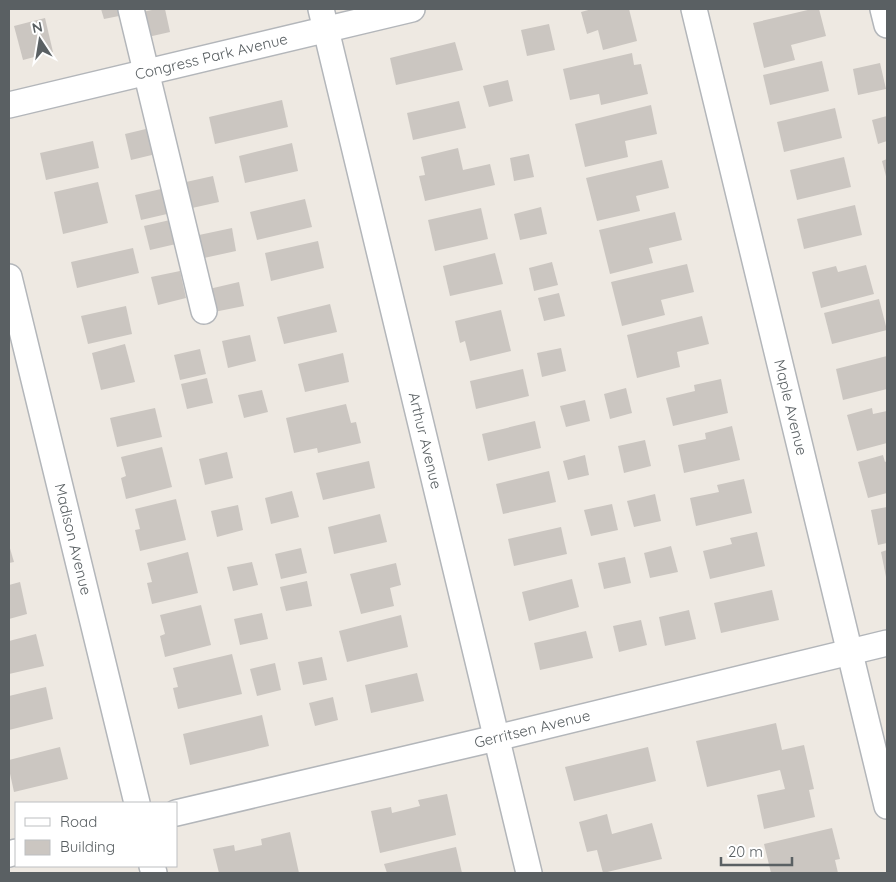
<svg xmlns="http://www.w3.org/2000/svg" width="896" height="882" font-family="Quicksand,sans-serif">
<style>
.building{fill:#cbc6c1}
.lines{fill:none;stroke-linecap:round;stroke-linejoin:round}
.minor-casing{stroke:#b3b6ba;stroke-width:28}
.minor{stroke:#fff;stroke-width:25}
.labels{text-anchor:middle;stroke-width:5;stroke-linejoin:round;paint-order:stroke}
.street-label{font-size:15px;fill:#5a6063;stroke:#fff}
</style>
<rect width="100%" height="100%" fill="#eee9e2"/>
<!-- building -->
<g class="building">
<polygon points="101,9 122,9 124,15 104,19"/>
<polygon points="157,9 165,9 170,32 148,37 142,12"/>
<polygon points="592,9 629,9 637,41 603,50 598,30 587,34 581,12"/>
<polygon points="812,9 819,9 826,36 791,45 795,60 764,68 753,23"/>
<polygon points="45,18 53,52 23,60 14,26"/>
<polygon points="549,24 555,50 527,56 521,30"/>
<polygon points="455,42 463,70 396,85 390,58"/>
<polygon points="632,53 634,65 641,64 648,94 601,105 599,94 570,100 563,69"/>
<polygon points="822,61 829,91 770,105 763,75"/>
<polygon points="880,63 886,89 858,95 853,69"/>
<polygon points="508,80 513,101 489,107 483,86"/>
<polygon points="282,100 288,127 215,144 209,117"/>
<polygon points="459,101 466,128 413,140 407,113"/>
<polygon points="651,105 657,134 625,141 628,157 585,167 575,124"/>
<polygon points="835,108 842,138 784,152 777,122"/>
<polygon points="887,116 887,141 878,144 872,120"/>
<polygon points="150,128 156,154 131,160 125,134"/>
<polygon points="93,141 99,168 46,180 40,153"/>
<polygon points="292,143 298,171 245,183 239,156"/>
<polygon points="458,148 463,170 490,164 495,185 425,201 419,176 425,175 421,157"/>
<polygon points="529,154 534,177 514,181 510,158"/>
<polygon points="844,157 851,187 797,200 790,170"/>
<polygon points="887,159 887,180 882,161"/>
<polygon points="662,160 669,188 636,196 640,211 597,221 586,178"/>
<polygon points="213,176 219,202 192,208 186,182"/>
<polygon points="98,182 108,223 63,234 54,192"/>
<polygon points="161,189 167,214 141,220 135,195"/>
<polygon points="305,199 312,227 257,240 250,212"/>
<polygon points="855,205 862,235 804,249 797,219"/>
<polygon points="541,207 547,234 520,240 514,214"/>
<polygon points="481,208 488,239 435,251 428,220"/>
<polygon points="675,212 682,240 649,248 653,263 610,274 599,230"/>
<polygon points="170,220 176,244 150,250 144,226"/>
<polygon points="232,228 236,251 204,258 199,235"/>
<polygon points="318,241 324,268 271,281 265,253"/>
<polygon points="133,248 139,273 77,288 71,262"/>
<polygon points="495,253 503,284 450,296 443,266"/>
<polygon points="552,262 558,285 534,291 529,268"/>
<polygon points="687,264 694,292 661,300 665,315 622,326 611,282"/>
<polygon points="866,265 874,294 821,308 812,272 836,266 838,272"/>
<polygon points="180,271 186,298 158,305 151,277"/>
<polygon points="239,282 244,306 214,312 209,289"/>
<polygon points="559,293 565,316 544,321 538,298"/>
<polygon points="879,299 887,330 832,344 824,313"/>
<polygon points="330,304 337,332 284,344 277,317"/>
<polygon points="126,306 132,334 88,344 81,316"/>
<polygon points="501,310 511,351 470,361 465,341 460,343 455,321"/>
<polygon points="702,316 709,344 677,352 680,367 637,378 627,335"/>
<polygon points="250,335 256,361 228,368 222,341"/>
<polygon points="125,344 135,382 101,390 92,353"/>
<polygon points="561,348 566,371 542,377 537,353"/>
<polygon points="200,349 206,374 180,380 174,355"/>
<polygon points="343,353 349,382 305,392 298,364"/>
<polygon points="887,356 887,389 843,400 836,369"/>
<polygon points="523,369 529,396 476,409 470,381"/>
<polygon points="207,378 213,403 187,409 181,384"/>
<polygon points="721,379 728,413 673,426 666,398 695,391 694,385"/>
<polygon points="626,388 632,413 610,419 604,394"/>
<polygon points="262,390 268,412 244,418 238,395"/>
<polygon points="585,400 590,421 566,427 560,406"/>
<polygon points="346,404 351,423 356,422 361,443 318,453 317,448 294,453 286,418"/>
<polygon points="155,408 162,437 117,447 110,418"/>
<polygon points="872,408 873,414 887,411 887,443 857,451 847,415"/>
<polygon points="535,421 541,448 488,461 482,434"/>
<polygon points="732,426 740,460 684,473 678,445 706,439 705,433"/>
<polygon points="645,440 651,466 624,473 618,446"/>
<polygon points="162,447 172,487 126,499 121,478 126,476 121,457"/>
<polygon points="227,452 233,478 205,485 199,459"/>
<polygon points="585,455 589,475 568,480 563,461"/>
<polygon points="883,455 885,462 887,461 887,493 868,498 858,462"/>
<polygon points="369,461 375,488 323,500 316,473"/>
<polygon points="549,471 556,502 503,514 496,484"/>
<polygon points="744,479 752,513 696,526 690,498 719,492 717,485"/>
<polygon points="292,491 299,517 271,524 265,498"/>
<polygon points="655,494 661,521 634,527 627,501"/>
<polygon points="176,499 186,540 140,551 135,530 140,529 135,509"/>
<polygon points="612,504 618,530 591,536 584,510"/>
<polygon points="238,505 243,530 217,537 211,511"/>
<polygon points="887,507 887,543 878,545 871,510"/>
<polygon points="380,514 387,542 334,554 328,527"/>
<polygon points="561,527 567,554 514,566 508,539"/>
<polygon points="757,532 765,566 710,579 703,551 732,544 730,538"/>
<polygon points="9,545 14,562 9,563"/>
<polygon points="671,546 678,572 650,578 644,553"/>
<polygon points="301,548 307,573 281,579 275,554"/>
<polygon points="887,550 887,577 886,577 881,552"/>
<polygon points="188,552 198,593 152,604 147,583 152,582 147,563"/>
<polygon points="625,557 631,583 604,589 598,563"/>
<polygon points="252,562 258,585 233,591 227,567"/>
<polygon points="396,563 401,585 390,588 394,606 361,614 350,574"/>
<polygon points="572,579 579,607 529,621 522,592"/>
<polygon points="307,581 312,606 286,611 280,587"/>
<polygon points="20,582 27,614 9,619 9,585"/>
<polygon points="772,590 779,620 721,633 714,603"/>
<polygon points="201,605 211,645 165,657 160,636 165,634 160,615"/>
<polygon points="689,610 696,639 665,646 659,617"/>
<polygon points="262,613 268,639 240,645 234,619"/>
<polygon points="401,615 408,647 347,662 339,631"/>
<polygon points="641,620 647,645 619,652 613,626"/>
<polygon points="586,631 593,658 540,670 534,643"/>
<polygon points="36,634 44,666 9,674 9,641"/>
<polygon points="232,654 242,694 178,709 173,688 178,687 173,668"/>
<polygon points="322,657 327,680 303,685 298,662"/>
<polygon points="275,663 281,690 257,696 250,669"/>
<polygon points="417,673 424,701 371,713 365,685"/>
<polygon points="46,687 53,719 9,730 9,696"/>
<polygon points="333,697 338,720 315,726 309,703"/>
<polygon points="262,715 269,746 190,765 183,734"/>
<polygon points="776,723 782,750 804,745 814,789 809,790 815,817 764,829 757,795 785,789 780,770 707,787 696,741"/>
<polygon points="60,747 68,779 14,792 9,769 9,760"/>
<polygon points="648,747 656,781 574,801 565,767"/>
<polygon points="447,794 456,835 380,853 371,811 391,807 392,813 420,806 418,800"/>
<polygon points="607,814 612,834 652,823 662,859 603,873 597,850 587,852 579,822"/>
<polygon points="832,828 840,859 835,860 838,873 771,873 764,844"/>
<polygon points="290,832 299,873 219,873 213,849 234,845 235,851 262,845 261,839"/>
<polygon points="456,847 462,873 387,873 384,864"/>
</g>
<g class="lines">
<!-- minor casing -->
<g class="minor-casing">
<g id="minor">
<polyline points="131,9 204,311"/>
<path id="s1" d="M321 9 529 873"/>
<path id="s2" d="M694 9 887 806"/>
<polyline points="883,9 887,25"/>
<path id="s3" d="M9 105 412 9"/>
<path id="s4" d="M9 277 137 803"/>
<path id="s5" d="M176 813 496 738 887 643"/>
<polyline points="9,854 16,852"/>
<polyline points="152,866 154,873"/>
</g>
</g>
<!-- minor -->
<use href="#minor" class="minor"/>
</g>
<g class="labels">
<!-- street labels -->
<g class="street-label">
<text dy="5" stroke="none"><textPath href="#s3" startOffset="208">Congress Park Avenue</textPath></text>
<text dy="5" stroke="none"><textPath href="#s2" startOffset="410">Maple Avenue</textPath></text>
<text dy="5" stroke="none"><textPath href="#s1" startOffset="444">Arthur Avenue</textPath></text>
<text dy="5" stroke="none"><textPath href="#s4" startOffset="270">Madison Avenue</textPath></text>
<text dy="5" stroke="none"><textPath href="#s5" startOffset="366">Gerritsen Avenue</textPath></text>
</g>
</g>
<!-- border -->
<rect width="896" height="882" fill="none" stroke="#5a6063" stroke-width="20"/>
<!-- legend -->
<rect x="15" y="802" width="162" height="65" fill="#ffffff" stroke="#bdbfc1"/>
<rect x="25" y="818" width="25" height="8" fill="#ffffff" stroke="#bdbfc1"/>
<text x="60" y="827" font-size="15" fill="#5a6063">Road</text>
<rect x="25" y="840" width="25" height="15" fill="#cbc6c1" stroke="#bdbfc1"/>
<text x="60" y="852" font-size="15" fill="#5a6063">Building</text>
<!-- north arrow -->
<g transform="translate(40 40) rotate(348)" stroke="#ffffff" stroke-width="4" paint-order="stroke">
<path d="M0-4L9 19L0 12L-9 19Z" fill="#5a6063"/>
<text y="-8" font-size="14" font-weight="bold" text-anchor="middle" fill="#5a6063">N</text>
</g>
<!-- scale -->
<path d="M721 857v8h71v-8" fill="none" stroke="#5a6063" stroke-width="2.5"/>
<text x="728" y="857" font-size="15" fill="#5a6063" stroke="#ffffff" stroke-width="4" paint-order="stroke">20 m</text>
</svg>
